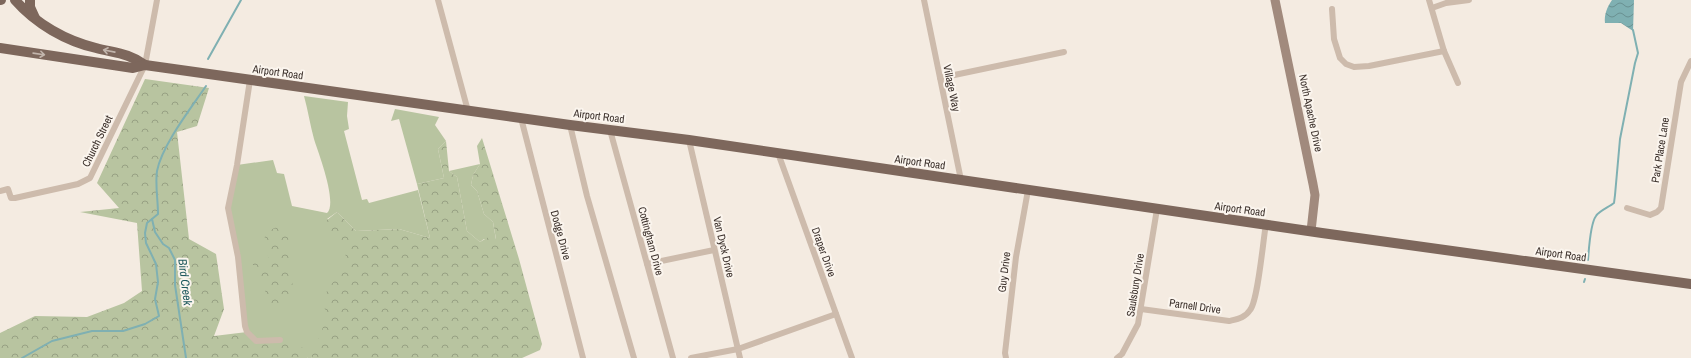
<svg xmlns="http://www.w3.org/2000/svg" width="1691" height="358" font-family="'Archivo Narrow',sans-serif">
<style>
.grass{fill:#b8c4a0}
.forest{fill:url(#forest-crowns)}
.water{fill:url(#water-waves)}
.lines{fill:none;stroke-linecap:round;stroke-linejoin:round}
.stream{stroke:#7fb0b2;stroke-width:2}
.street{stroke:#cdbbac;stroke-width:6}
.secondary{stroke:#a18a7d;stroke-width:9}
.primary{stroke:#7d675c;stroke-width:10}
.oneway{stroke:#c2b5ac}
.labels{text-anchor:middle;stroke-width:4;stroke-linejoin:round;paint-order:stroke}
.street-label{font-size:11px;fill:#3b302b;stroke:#fbf5ee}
.water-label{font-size:12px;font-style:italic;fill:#1f5a5e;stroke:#fbf5ee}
</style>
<defs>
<pattern id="forest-crowns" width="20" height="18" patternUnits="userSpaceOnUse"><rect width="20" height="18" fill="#b8c4a0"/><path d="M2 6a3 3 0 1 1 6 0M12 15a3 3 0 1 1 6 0" fill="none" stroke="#97a083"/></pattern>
<pattern id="water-waves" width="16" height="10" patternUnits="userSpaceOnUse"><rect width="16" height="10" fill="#7fb0b2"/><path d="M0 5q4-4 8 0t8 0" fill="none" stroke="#699091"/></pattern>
</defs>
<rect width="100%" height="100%" fill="#f4ebe1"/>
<!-- grass -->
<g class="grass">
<path d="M304 96 348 102 347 116 349 129 344 131 362 200 367 199 369 203 418 190 430 238 399 229 356 231 337 212 327 219 380 242 311 358H308L283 343 256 341 247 332 228 208 237 165 273 160 277 173 284 174 292 206 327 213C338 203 318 152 314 139 310 125 308 110 304 96Z"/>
<polygon points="395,109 439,117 435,125 446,141 438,149 444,178 417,184 399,119 391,121"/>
<polygon points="480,164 473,175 471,185 477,191 484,214 493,222 496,240 484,239 480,242 467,231 457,177 449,171"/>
</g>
<!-- forest -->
<g class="forest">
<polygon points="145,79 209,88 197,126 177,132 189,239 216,254 224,309 214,336 247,332 256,341 280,340 283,343 293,343 305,349 306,356 308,358 0,358 0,333 35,316 87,317 124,303 142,291 137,223 80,212 119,208 97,183"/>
<polygon points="482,138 519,259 542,344 540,350 522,358 311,358 328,314 321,303 329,287 346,267 345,242 328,231 327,220 337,212 356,231 399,229 430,238 417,184 444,178 438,149 446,141 449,171 457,177 467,231 480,242 490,236 496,239 493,222 484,214 477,191 471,185 473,175 480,164 477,146"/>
<path d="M282 224 288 232 290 262 287 265 296 296 271 308 264 297 266 288C257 280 252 273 253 261L264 263 269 257 264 250 265 233Z"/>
</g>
<!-- water -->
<path class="water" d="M1612 0H1634L1633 31 1621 23H1605C1604 15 1607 7 1612 0Z"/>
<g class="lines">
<!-- stream -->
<g class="stream">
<polyline points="208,59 241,0"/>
<path d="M1588 260C1589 249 1590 224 1596 216 1599 211 1609 207 1614 203L1615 195 1620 139 1635 63 1638 53 1633 30"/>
<polyline points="1584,282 1585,279"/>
<polyline points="22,358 52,341 92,331 123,331 145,324 159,316 155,299 158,282 156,264 146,243 145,233 147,223 152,219"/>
<path d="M186 358 175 285V260L169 248 163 244 155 232 152 219 158 214C158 200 155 184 157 171 162 145 191 108 206 86"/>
</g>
<!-- street -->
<g class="street">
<polyline points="438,0 468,111"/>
<polyline points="924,0 961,180"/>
<polyline points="1429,0 1444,51 1458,83"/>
<polyline points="1432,8 1446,3 1469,0"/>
<polyline points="1332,9 1334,39 1340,58 1346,64 1354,67 1369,66 1444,51"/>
<polyline points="940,78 1064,52"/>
<polyline points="250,80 237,165 228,208 238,257 245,326 247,332 256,341 280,340"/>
<polyline points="521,118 583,358"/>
<polyline points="570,125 587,196 634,358"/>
<polyline points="610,130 673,358"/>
<polyline points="689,140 740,358"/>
<polyline points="778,153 852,358"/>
<polyline points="0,191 8,189 11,198 15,198 78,184 90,178 145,65 157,0"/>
<polyline points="1627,208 1650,215 1657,212 1661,208 1681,82 1691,61"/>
<polyline points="647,264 714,250"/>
<path d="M1141 309 1229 321C1237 319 1245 318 1250 310 1258 301 1263 240 1266 224"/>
<polyline points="691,358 738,349 836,314"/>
<polyline points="1006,358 1005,353 1016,257 1028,190"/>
<polyline points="1117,358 1122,354 1138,324 1157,209"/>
</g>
<!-- secondary -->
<polyline class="secondary" points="1275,0 1313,184 1315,195 1311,231"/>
<!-- primary -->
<g class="primary">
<polyline points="0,0 1,0"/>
<path d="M15 0C36 24 66 41 96 48 115 53 129 53 145 65"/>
<polyline points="30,0 30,7 35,18"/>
<polyline points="0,48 133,68 145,65 570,125 689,140 1322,233 1691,284"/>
</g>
</g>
<!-- one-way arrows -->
<defs><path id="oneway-shaft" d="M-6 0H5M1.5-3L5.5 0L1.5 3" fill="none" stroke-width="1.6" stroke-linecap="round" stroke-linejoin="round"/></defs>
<g class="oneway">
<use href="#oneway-shaft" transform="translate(109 51) rotate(-169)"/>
<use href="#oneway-shaft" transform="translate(39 54) rotate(8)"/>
</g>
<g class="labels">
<!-- street labels -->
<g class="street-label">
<text transform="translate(278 72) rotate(8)" y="4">Airport Road</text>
<text transform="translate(952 88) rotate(78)" y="4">Village Way</text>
<text transform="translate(1311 113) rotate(78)" y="4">North Apache Drive</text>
<text transform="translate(599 116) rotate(7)" y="4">Airport Road</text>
<text transform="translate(97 141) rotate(-64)" y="4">Church Street</text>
<text transform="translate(1660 150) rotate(-81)" y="4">Park Place Lane</text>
<text transform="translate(920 162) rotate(8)" y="4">Airport Road</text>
<text transform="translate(1240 209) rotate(8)" y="4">Airport Road</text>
<text transform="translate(561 235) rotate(75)" y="4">Dodge Drive</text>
<text transform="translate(651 241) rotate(75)" y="4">Cottingham Drive</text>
<text transform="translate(724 247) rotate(77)" y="4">Van Dyck Drive</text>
<text transform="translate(824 252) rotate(70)" y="4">Draper Drive</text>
<text transform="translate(1561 254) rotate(8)" y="4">Airport Road</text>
<text transform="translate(1004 272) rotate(-83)" y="4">Guy Drive</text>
<text transform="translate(1135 285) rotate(-81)" y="4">Saulsbury Drive</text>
<text transform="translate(1195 306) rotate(8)" y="4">Parnell Drive</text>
</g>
<!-- water labels -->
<g class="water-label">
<text transform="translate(185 282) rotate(83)" y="4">Bird Creek</text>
</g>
</g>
</svg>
